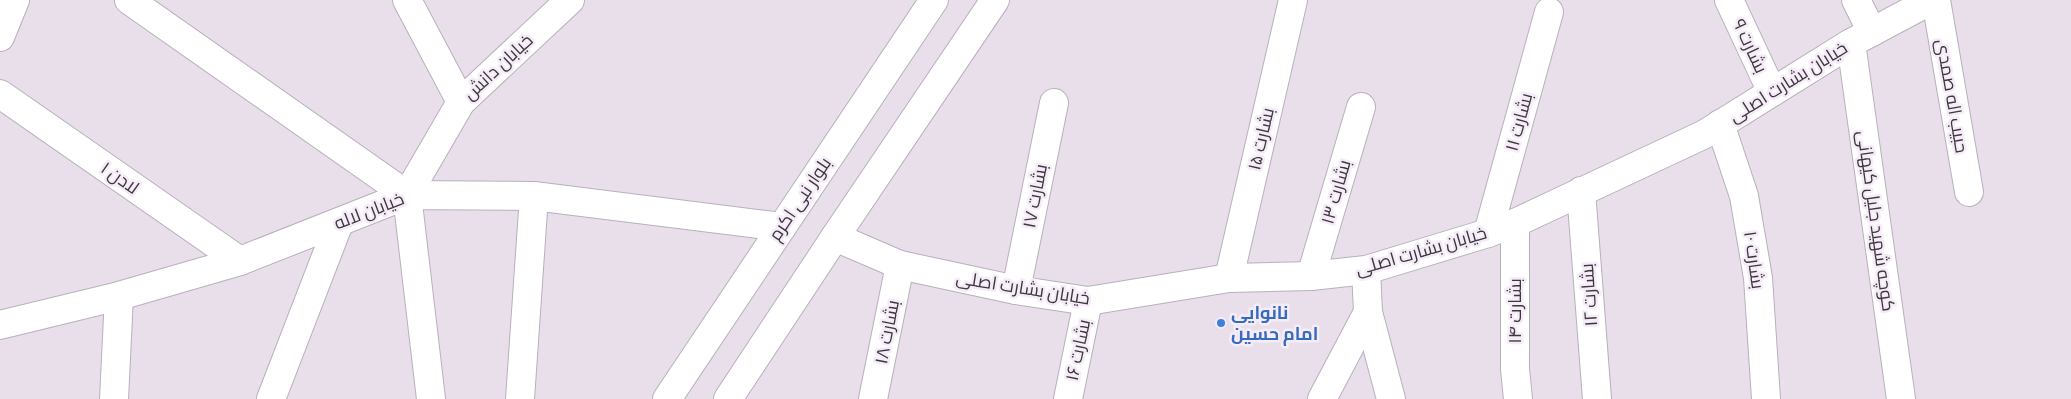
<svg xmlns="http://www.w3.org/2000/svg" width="2071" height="399" font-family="'Source Sans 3',Cairo,sans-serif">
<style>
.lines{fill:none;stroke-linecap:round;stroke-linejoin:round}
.street-casing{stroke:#b8b0bc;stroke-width:30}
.secondary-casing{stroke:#b8b0bc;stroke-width:30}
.street{stroke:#fff;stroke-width:28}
.secondary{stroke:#fff;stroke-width:28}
.shop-dot{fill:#3f7fe0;stroke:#f5ecf8;stroke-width:2}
.labels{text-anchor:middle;stroke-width:5;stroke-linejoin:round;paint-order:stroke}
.street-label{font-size:18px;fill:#3b373c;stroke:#f5ecf8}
.shop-label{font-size:18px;font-weight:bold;fill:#366cbe;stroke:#f5ecf8;text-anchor:start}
</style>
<rect width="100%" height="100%" fill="#e8dfeb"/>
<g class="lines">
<!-- street casing -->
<g class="street-casing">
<g id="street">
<polyline points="129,0 407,195 431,399"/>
<polyline points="407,0 461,102"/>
<polyline points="1729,0 1772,92"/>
<polyline points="1856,0 1872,32"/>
<polyline points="1936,0 1969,192"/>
<polyline points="0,37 15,0"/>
<polyline points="1851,43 1901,399"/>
<polyline points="0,94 240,261"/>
<polyline points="1720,124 1744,196 1758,278 1766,399"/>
<polyline points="1581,191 1597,399"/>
<polyline points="1515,223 1515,369 1518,399"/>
<polyline points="1488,233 1549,12"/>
<polyline points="1311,276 1361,107"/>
<polyline points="1229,278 1293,0"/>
<polyline points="1016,290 1054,103"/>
<polyline points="114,399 119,296"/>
<polyline points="271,399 339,223"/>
<polyline points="520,399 534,196"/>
<polyline points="873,399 900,265"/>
<polyline points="1068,399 1088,301"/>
<polyline points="1322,399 1368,312"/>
</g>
</g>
<!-- secondary casing -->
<g class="secondary-casing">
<g id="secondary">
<polyline points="407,195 461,102 570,0"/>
<polyline points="835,237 900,265 1016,290 1088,301 1229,278 1311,276 1366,270 1488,233 1515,223 1705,134 1851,43 1932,0"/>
<polyline points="1366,270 1368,312 1391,399"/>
<polyline points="0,325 119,296 240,261 407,195 534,196 782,227"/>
<polyline points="667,399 934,0"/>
<polyline points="728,399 835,237 995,0"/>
</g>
</g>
<!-- street -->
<use href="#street" class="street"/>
<!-- secondary -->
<use href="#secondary" class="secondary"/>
</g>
<!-- markers -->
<circle class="shop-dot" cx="1221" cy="323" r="5"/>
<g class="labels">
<!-- street labels -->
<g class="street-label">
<text transform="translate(1750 46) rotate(65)" y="6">بشارت ۹</text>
<text transform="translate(498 67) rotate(-43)" y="6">خیابان دانش</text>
<text transform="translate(1788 82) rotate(-32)" y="6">خیابان بشارت اصلی</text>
<text transform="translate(1952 96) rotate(80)" y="6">حبیب اله صمدی</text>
<text transform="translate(1519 122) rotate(-75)" y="6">بشارت ۱۱</text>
<text transform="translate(1261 139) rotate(-77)" y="6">بشارت ۱۵</text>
<text transform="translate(120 178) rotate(35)" y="6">لادن ۱</text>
<text transform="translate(1336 192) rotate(-74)" y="6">بشارت ۱۳</text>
<text transform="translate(1035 196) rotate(-79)" y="6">بشارت ۱۷</text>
<text transform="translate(800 199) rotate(-56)" y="6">بلوار نبی اکرم</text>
<text transform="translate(369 211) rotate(-21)" y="6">خیابان لاله</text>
<text transform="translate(1876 221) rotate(82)" y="6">کوچه شهید جلیل کیهانی</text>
<text transform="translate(1421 251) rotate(-16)" y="6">خیابان بشارت اصلی</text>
<text transform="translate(1754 260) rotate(82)" y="6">بشارت ۱۰</text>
<text transform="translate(1023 288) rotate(9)" y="6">خیابان بشارت اصلی</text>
<text transform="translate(1589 295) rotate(-94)" y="6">بشارت ۱۲</text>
<text transform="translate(1515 311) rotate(-90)" y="6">بشارت ۱۴</text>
<text transform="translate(887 332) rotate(-79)" y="6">بشارت ۱۸</text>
<text transform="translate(1078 350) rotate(-78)" y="6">بشارت ۱۶</text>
</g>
<!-- shop labels -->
<g class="shop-label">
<text x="1231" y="319">نانوایی<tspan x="1231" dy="21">امام حسین</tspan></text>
</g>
</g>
</svg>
